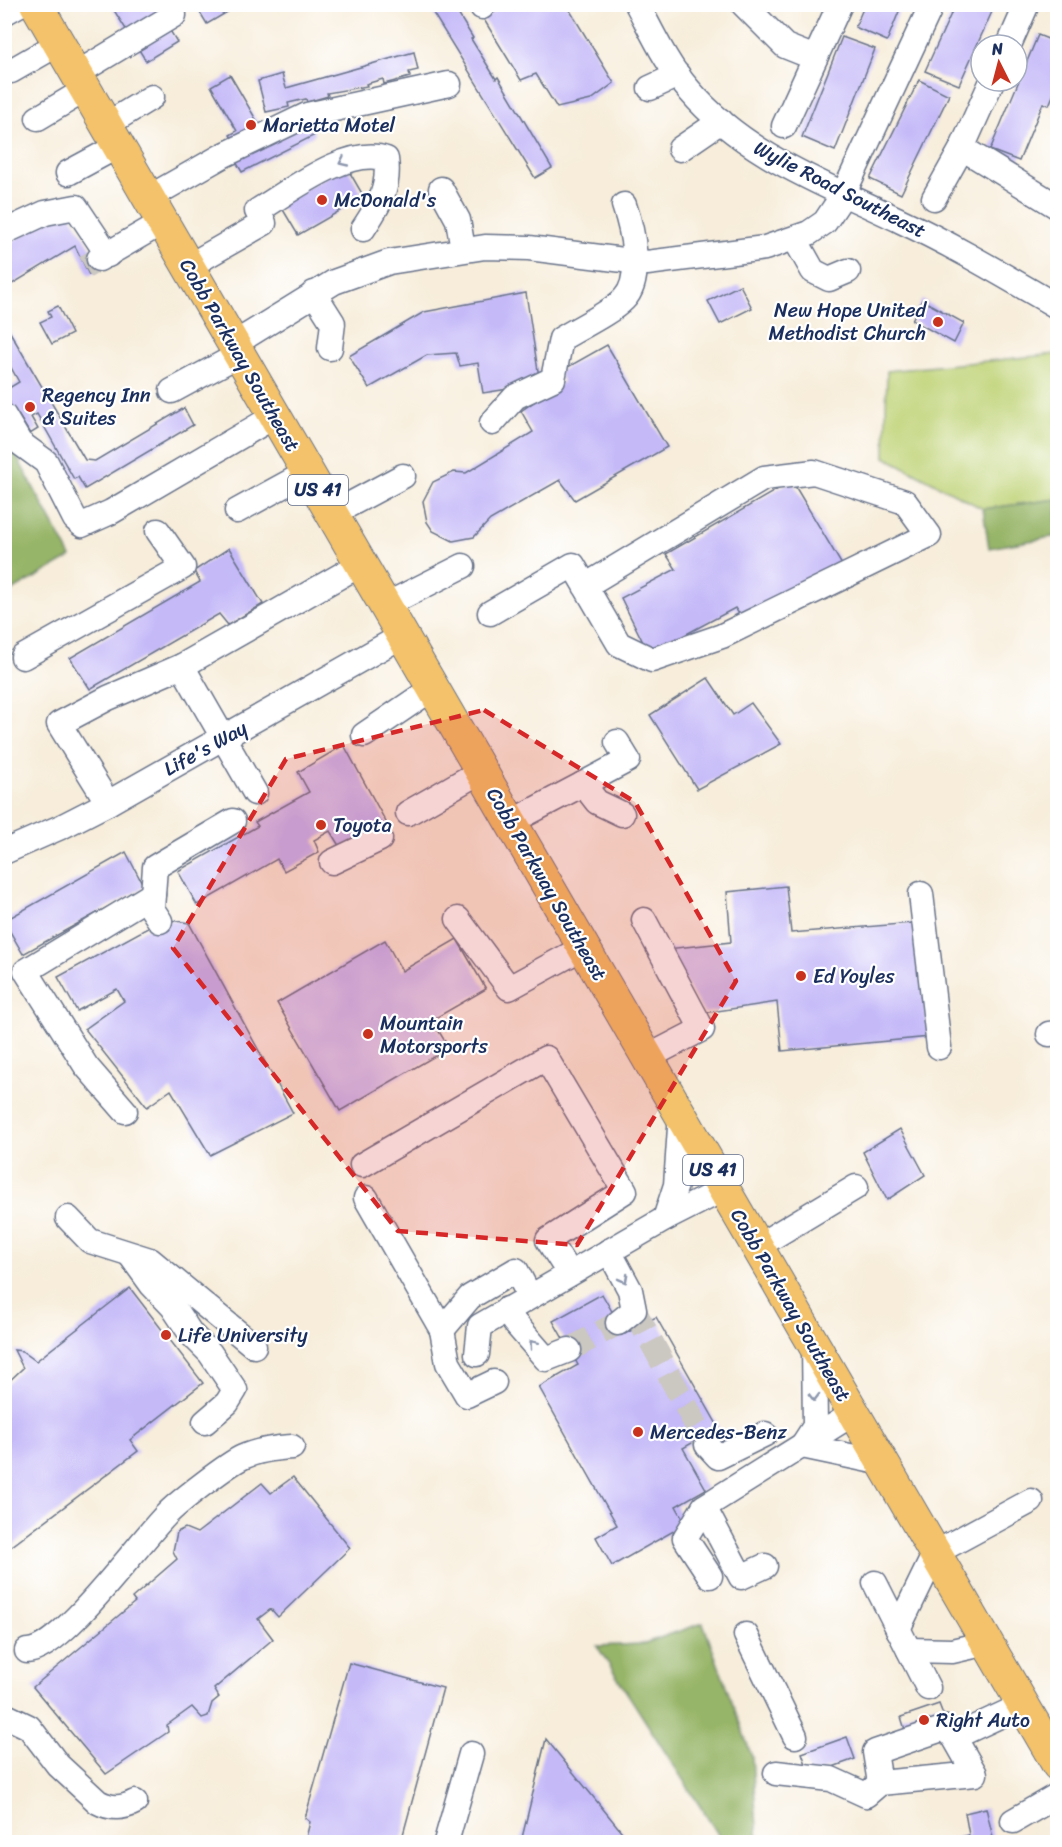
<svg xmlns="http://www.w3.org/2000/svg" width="1062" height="1847" font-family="Sriracha,sans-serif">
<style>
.green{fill:#bfd376;stroke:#6d816a;stroke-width:1.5}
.forest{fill:#97b567;stroke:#597262;stroke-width:1.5}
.building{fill:#c5b9f8}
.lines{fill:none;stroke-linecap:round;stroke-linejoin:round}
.minor-tunnel{stroke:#cbc7c1;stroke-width:24;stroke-dasharray:24 12;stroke-linecap:butt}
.minor-casing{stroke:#687289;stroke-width:27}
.major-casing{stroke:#687289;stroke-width:34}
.minor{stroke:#fff;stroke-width:24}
.major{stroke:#f3c26a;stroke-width:32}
.oneway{stroke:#8d97ae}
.marked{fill:#d62828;fill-opacity:0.2;stroke:#d62828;stroke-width:4.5;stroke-dasharray:12 8;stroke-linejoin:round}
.poi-dot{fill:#c8321e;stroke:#fff;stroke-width:2}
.labels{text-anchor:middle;stroke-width:4.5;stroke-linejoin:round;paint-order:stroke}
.shield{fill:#fff;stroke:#5f6d8e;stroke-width:1.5}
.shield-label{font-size:18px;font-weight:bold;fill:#1b2f5e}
.poi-label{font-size:20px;fill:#1b2f5e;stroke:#fff;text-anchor:start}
.street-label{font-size:20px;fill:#1b2f5e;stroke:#fff}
</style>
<rect width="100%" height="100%" fill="#fff"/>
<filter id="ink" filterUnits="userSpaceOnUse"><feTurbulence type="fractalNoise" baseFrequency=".0167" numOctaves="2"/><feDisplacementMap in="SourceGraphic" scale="12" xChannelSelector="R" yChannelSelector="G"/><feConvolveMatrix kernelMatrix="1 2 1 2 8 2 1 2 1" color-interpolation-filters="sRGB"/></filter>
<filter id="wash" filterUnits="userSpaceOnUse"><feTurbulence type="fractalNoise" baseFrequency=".008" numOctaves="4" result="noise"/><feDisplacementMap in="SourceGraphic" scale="24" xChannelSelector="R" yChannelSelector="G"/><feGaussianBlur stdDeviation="1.35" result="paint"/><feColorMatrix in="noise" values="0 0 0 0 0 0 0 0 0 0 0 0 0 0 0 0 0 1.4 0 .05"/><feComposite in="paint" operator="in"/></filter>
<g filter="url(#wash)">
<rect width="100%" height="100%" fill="#f7edda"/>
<!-- green -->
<polygon class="green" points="1057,354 1057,499 983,509 885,457 887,371"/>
<!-- forest -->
<g class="forest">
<polygon points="4,433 71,557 5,595 4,595"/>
<polygon points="1057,499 1057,536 989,548 983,509"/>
<polygon points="703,1623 752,1757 758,1842 723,1842 597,1646 642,1644"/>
</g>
<g id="blocks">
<!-- building -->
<g class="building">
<polygon points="110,4 154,4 177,42 146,61"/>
<polygon points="195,4 241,4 207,24"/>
<polygon points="490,4 566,4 614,83 591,100 557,108 536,74 521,80 483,18 495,12"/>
<polygon points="865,4 902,4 887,41 855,27"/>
<polygon points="428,5 449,5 455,14 457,12 473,38 471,39 496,79 498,77 552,168 535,178"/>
<polygon points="955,5 995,5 959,85 925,71"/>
<polygon points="1038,35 1058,43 1058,84 1049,105 1043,103 1019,161 990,150"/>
<polygon points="842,37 875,49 835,151 802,137"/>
<polygon points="414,52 418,70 409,72 410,77 384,84 383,79 366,84 367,86 327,93 328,96 307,102 306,99 288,103 289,107 266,112 258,81 282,74 286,88"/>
<polygon points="230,75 261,128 235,143 230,135 237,131 211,86"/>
<polygon points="919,80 949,95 901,194 870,179"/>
<polygon points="309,122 315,135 242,172 235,160"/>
<polygon points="346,166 364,197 298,235 279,203"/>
<polygon points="69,213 103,267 89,275 75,246 4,289 4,246 55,217"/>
<polygon points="740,285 752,308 720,324 708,301"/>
<polygon points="526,293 540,384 483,393 478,363 460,366 456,353 427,355 369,388 349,356 424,312"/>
<polygon points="922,300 964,323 954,343 912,320"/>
<polygon points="58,306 72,334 52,344 40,322 51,317 48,311"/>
<polygon points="4,322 85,460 95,461 184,408 193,425 85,489 78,477 74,479 37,414 31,417 38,429 30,434 19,416 14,419 6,405 10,403 4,391 19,382 4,355"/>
<polygon points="607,345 667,447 575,500 560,480 490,520 474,537 453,541 433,531 427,522 423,501 433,482 454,472 466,473 533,432 521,411 563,382 559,372"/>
<polygon points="792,481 842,565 744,621 735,608 649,654 621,598 676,569 666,554"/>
<polygon points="229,548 263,604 228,625 219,614 90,689 70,658 200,582 194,571"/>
<polygon points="708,678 733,715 751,703 781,744 697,789 650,715"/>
<polygon points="344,745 387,824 341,849 330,831 314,840 319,852 284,871 277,859 197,905 178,871 258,826 255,822 309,792 298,772"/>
<polygon points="126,852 144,887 23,954 4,921"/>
<polygon points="786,886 791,933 913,923 930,1037 782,1051 777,1002 704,1013 666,949 731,942 727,892"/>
<polygon points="164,919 189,923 293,1113 210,1155 171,1090 147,1107 85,1029 124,1001 117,989 77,1011 58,977"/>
<polygon points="457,939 486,989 432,1020 449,1048 340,1111 277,1003 385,940 402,971"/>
<polygon points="900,1129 925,1175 887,1200 863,1152"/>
<polygon points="130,1288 203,1383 130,1440 138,1451 4,1552 4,1386 23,1368 14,1350 22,1351 36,1361"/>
<polygon points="602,1294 625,1334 656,1317 719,1428 683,1448 706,1489 676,1506 686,1524 612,1566 596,1537 617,1525 539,1387 578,1365 553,1321"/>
<polygon points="293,1477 350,1548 278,1617 271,1609 258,1619 273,1639 214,1689 219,1697 212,1703 208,1716 202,1718 192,1707 167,1725 168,1732 106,1774 33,1687 135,1602 132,1598 177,1559 173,1551 177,1532 185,1528 197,1533 262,1483 271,1493"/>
<polygon points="349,1663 443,1688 401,1842 305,1842 310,1822 305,1818"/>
<polygon points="939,1704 946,1722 907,1736 901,1717"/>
<polygon points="847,1737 855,1759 810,1775 802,1753"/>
<polygon points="546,1739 630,1842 521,1842"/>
<polygon points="986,1808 994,1842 939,1842 969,1835 965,1813"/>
</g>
</g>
</g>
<g filter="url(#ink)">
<use href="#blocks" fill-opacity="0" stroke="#687289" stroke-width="1.5"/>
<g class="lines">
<!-- minor-tunnel -->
<g class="minor-tunnel">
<polyline points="85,267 99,259"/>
<polyline points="634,1310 707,1445"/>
<polyline points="569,1350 618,1323"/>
</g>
<!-- minor casing -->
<g class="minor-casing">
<g id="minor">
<polyline points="481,4 482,7"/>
<path d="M637 4C653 34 667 65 689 90 745 156 827 185 901 221 955 246 1006 277 1058 307"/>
<polyline points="743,4 785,46 815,58"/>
<polyline points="4,13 20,4"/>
<polyline points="1009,45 1027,4"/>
<polyline points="11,71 58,44"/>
<polyline points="76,74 174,15"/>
<polyline points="992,81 962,148 1058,207"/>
<polyline points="650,88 678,75"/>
<polyline points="38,118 85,90"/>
<polyline points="106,125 152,97"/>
<polyline points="784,126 840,4"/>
<polyline points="680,149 721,121"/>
<polyline points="68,173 118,146"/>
<polyline points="441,189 458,220 463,249"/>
<polyline points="148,198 222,156 307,115 449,84"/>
<polyline points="934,198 962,148"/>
<path d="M257 211C289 192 349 145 386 159 390 188 379 205 363 229"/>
<polyline points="4,232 45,213 76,207 108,255"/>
<polyline points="795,239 813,271 829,279 848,271"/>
<polyline points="99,259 163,222"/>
<polyline points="189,266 264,223"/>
<polyline points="314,293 333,323 330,348"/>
<polyline points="234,344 334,282 389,262 485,247 529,248 647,263 765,248 809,233 825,222 843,195 932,4"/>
<polyline points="172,391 240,354"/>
<polyline points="4,416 20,443 46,462 75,519 82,525 111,512 275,416"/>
<path d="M492 423 515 397 553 379 561 339C580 327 609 314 624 299 644 279 632 228 624 205"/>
<polyline points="237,511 308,472"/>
<polyline points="332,514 403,476"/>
<polyline points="384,606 463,566"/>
<polyline points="490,613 573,565 619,644 652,660 722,636 929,535 905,502 814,472 764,478 585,586"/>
<polyline points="23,657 183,567 158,531"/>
<polyline points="182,666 361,564"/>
<polyline points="364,735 433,688"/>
<polyline points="583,784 628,760 617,742"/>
<polyline points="108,803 59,724 108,698 182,666 255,793"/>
<polyline points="408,813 481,771"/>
<polyline points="511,822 583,784 597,802 622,814"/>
<polyline points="4,852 63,826 108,803 402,636"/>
<polyline points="332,862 380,839"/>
<polyline points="921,894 939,1047"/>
<polyline points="458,919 509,988 584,947"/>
<polyline points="644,920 702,1029 648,1057"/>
<polyline points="160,921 152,909 155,867 233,821"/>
<polyline points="1049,1034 1058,1033"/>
<polyline points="125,1111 86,1066 26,971 153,894"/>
<polyline points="362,1165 546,1058 625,1191 548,1240 569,1273"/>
<polyline points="366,1198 442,1330 448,1363 467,1395 494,1382"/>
<polyline points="68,1218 90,1241 150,1260 254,1346"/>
<polyline points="665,1219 676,1185 681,1113"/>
<polyline points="758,1246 856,1187"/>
<polyline points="609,1251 630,1290 634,1310 618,1323"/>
<polyline points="131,1256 152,1285 173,1307 191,1334 210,1353 235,1390 227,1403 205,1422"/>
<polyline points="507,1309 514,1322 546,1359 569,1350"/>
<polyline points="442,1330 470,1297 516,1270 529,1295"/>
<polyline points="477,1354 480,1326 665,1219 724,1189"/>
<polyline points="707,1445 718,1457 765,1434"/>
<polyline points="802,1446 815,1426 814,1344"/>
<polyline points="802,1446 883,1463"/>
<polyline points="704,1507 741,1577 765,1566"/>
<polyline points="710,1576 685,1538 704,1507 854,1413"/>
<polyline points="875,1583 928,1688"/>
<polyline points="898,1629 935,1553 1031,1501"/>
<polyline points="746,1635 795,1736"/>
<polyline points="909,1650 952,1651 987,1643"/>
<path d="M27 1651C61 1651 139 1542 166 1515 177 1503 229 1463 243 1457 258 1450 276 1448 292 1447"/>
<path d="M4 1715 29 1727 58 1765 98 1802C111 1809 122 1809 135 1802"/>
<polyline points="954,1737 1023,1705"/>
<polyline points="776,1773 831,1779 866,1795 880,1783 875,1752 945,1728 954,1737 975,1774 880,1783"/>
<polyline points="1013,1821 1058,1795"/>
<polyline points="446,1842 471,1754"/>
</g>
</g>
<!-- major casing -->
<g class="major-casing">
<polyline id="major" points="36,4 1058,1765"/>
</g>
<!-- minor -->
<use href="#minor" class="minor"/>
<!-- major -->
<use href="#major" class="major"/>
</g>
<!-- one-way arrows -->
<defs><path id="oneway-chevron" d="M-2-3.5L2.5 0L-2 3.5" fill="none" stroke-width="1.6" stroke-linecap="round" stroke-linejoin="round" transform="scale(1.5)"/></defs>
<g class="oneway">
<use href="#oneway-chevron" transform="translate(343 162) rotate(155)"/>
<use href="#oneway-chevron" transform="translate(624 1279) rotate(62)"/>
<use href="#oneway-chevron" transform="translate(533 1344) rotate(-131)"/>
<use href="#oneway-chevron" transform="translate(814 1397) rotate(89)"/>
</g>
</g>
<!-- marked area -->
<path class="marked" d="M484 710 635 802 736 981 577 1245 398 1231 173 948 286 759Z"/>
<!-- markers -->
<g class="poi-dot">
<circle cx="251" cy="125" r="6"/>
<circle cx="322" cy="200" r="6"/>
<circle cx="938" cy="322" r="6"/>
<circle cx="30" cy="407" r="6"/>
<circle cx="321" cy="825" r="6"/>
<circle cx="801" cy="976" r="6"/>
<circle cx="368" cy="1034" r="6"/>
<circle cx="166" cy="1335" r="6"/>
<circle cx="638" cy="1432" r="6"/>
<circle cx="924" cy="1720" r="6"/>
</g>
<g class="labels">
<!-- shield labels -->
<g class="shield">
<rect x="288" y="475" width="60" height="30" rx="4.5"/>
<rect x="683" y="1155" width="60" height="30" rx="4.5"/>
</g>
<g class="shield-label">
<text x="318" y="496">US 41</text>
<text x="713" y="1176">US 41</text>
</g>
<!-- poi labels -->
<g class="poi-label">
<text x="263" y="132">Marietta Motel</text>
<text x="334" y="207">McDonald's</text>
<text x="926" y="317" text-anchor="end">New Hope United<tspan x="926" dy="23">Methodist Church</tspan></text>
<text x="42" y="402">Regency Inn<tspan x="42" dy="23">&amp; Suites</tspan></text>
<text x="333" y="832">Toyota</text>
<text x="813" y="983">Ed Yoyles</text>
<text x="380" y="1030">Mountain<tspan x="380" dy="23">Motorsports</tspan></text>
<text x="178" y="1342">Life University</text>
<text x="650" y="1439">Mercedes-Benz</text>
<text x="936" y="1727">Right Auto</text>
</g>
<!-- street labels -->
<g class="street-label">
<text transform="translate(840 189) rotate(27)" y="7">Wylie Road Southeast</text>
<text transform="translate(240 355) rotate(60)" y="7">Cobb Parkway Southeast</text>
<text transform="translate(205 748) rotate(-29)" y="7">Life's Way</text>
<text transform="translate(547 884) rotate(60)" y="7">Cobb Parkway Southeast</text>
<text transform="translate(791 1305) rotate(60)" y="7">Cobb Parkway Southeast</text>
</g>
</g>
<!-- margin -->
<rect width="1062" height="1847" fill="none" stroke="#fff" stroke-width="24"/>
<!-- north arrow -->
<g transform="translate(999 63) rotate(354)"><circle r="28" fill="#ffffff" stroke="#a4acbf" stroke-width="1.5"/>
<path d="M0-4.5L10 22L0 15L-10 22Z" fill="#c8321e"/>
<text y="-9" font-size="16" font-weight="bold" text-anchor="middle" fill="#1b2f5e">N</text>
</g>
</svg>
